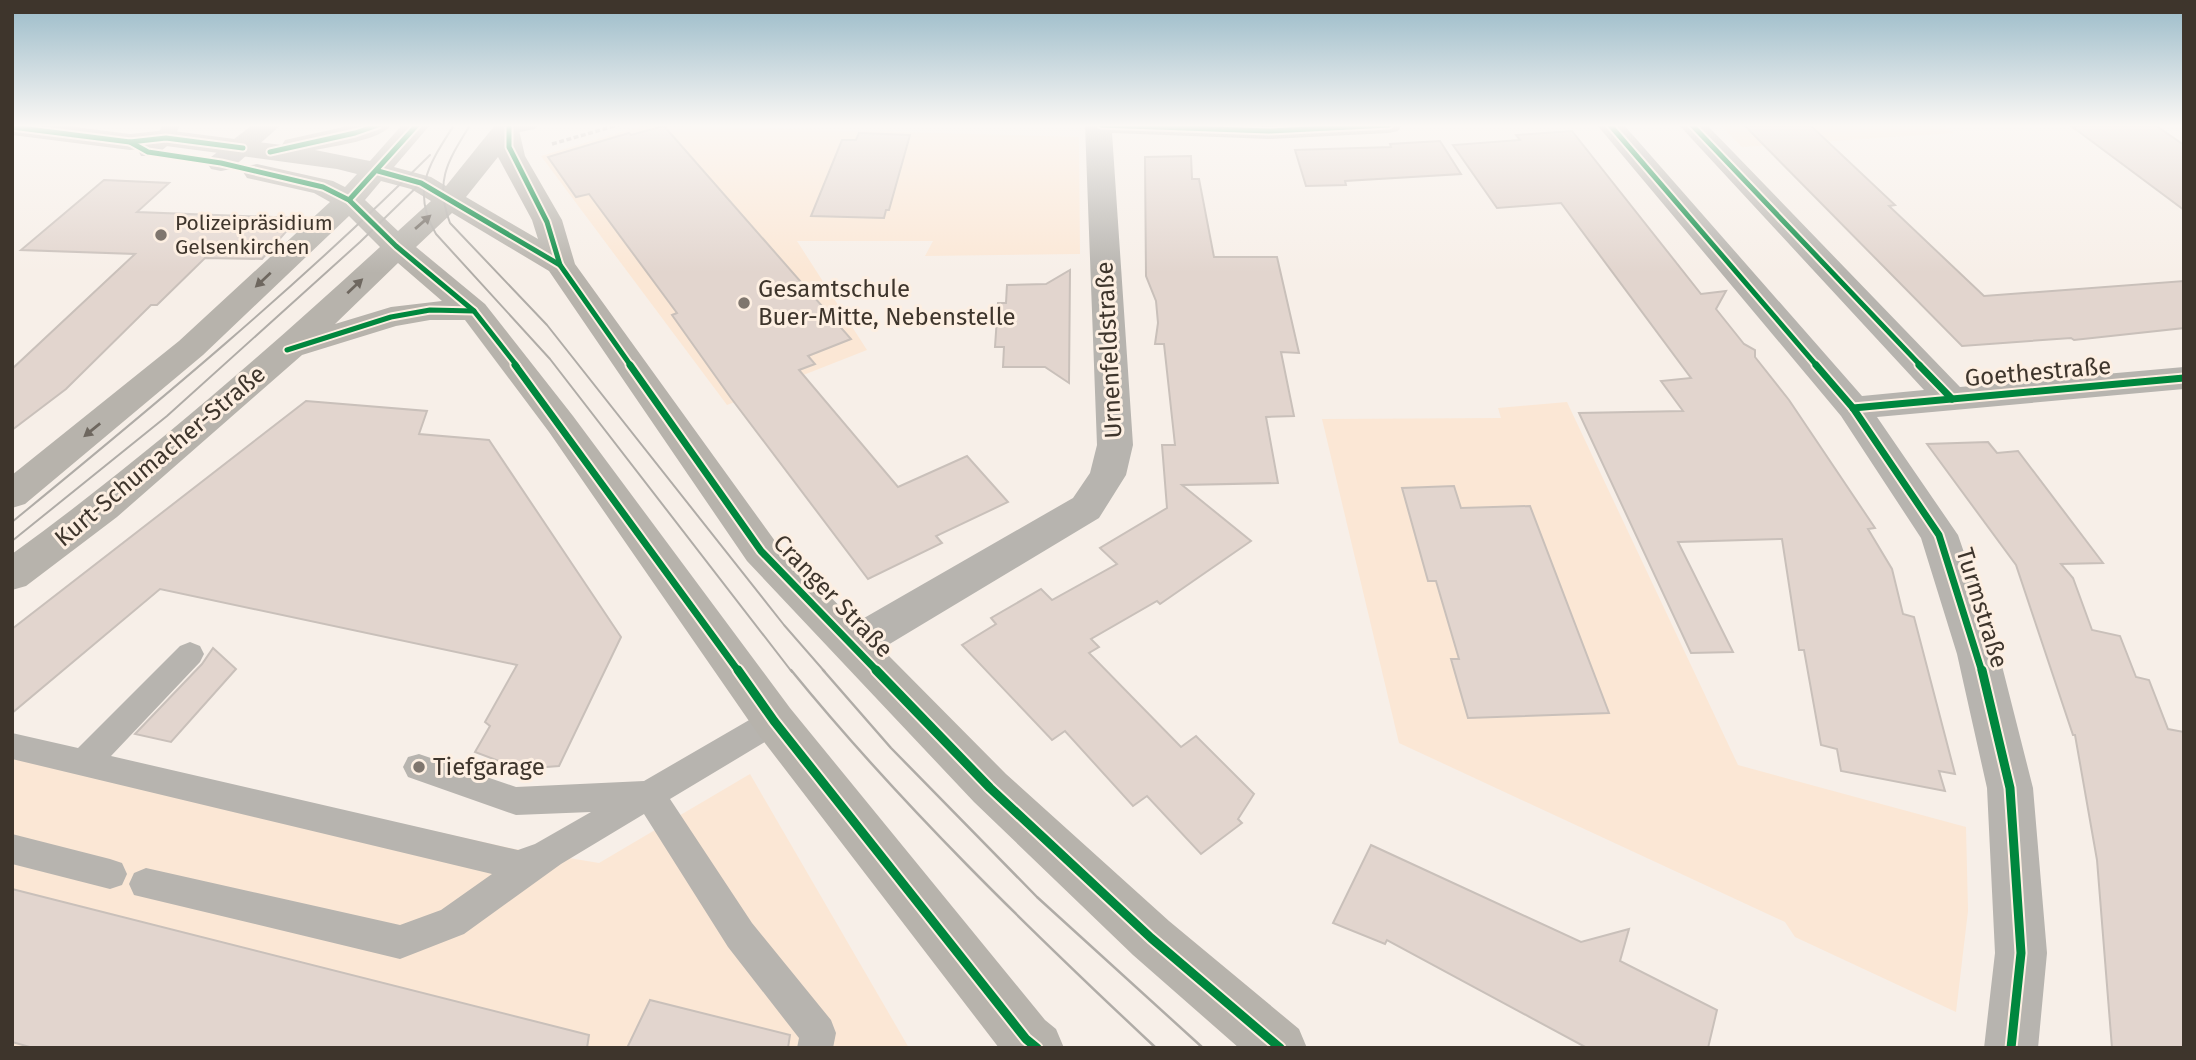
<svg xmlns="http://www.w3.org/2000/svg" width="2196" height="1060" font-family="'Fira Sans',sans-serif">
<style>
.built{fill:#fbe7d5}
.building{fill:#e2d5ce;stroke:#c9c0ba;stroke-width:2}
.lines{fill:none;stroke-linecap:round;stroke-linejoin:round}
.path{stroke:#b6b1ac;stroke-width:3.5;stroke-dasharray:5 2.5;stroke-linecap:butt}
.lane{fill:#b7b4af;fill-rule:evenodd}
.street{fill:#b7b4af;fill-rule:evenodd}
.secondary{fill:#b7b3ac;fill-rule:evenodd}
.tram-far1{stroke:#b0aca7;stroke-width:2}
.tram{stroke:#b0aca7;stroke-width:2.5}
.cycleway-far2-casing{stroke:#fdefe2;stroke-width:9}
.cycleway-far1-casing{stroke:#fdefe2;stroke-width:11}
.cycleway-casing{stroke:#fdefe2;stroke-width:13}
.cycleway-far2{stroke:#00873e;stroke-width:5}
.cycleway-far1{stroke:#00873e;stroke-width:7}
.cycleway{stroke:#00873e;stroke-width:9}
.oneway{fill:#6e675f}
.poi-dot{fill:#7f766e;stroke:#fdefe2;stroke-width:2.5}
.labels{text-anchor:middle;stroke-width:6;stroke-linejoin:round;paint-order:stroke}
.far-poi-label{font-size:21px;fill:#3e352c;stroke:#fdefe2;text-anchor:start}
.poi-label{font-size:24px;fill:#3e352c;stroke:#fdefe2;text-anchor:start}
.street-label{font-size:24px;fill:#3e352c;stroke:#fdefe2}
</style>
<rect width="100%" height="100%" fill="#f7efe8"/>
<!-- built -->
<g class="built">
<polygon points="645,125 1079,137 1080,254 925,256 933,241 797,241 867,350 727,405 541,156"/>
<polygon points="1720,125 1944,125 1954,133 1742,147"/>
<polygon points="1567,402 1738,765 1966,827 1968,911 1956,1012 1795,937 1785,922 1399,743 1322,419 1501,418 1498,408"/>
<polygon points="12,737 515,849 599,863 750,774 909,1048 12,1048"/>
</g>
<!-- building -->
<g class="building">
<polygon points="1744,125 1810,125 1895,205 1889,206 1984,296 2184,281 2184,328 2074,340 2071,338 1962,346"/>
<polygon points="2070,125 2155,125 2184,145 2184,210"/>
<polygon points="664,126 851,339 808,356 815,364 799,370 898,487 967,456 1008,502 936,536 942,543 868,579 731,398 672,315 677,313 589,194 576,197 548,157 629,133 631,135"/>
<polygon points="1572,131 1701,294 1726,291 1716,309 1744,344 1755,350 1755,357 1789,400 1875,528 1868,529 1892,569 1903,614 1914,617 1955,774 1939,771 1945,791 1841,771 1837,749 1821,745 1804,650 1799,650 1782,539 1678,542 1733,652 1691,653 1579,413 1683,411 1661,381 1691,378 1561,203 1497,208 1453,145 1520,140 1516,135"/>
<polygon points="859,133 910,135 889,210 886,210 884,218 811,216 842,140 856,140"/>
<polygon points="1440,141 1461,174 1345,181 1346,185 1306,186 1295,150 1391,147 1390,144"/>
<polygon points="1191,156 1192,179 1199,179 1214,257 1277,257 1299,353 1281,352 1294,416 1266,417 1278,483 1182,485 1251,541 1160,604 1157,601 1091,639 1099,647 1089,653 1181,747 1196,736 1254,794 1238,819 1242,823 1201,854 1147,796 1133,806 1065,731 1052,740 962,645 996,624 991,618 1041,589 1052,600 1117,564 1100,548 1167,508 1162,445 1175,445 1164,344 1155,344 1158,323 1156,301 1146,276 1145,157"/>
<polygon points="104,180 169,183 137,212 298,218 262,259 205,258 157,305 151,305 66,389 12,430 12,369 135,254 21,250"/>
<polygon points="1070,270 1069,383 1045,367 1003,367 1004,347 995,347 998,303 1006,303 1007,285 1046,284"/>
<polygon points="306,401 427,411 419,434 489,440 621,637 559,766 520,769 475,752 490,726 485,722 517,665 160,589 12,713 12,629"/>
<polygon points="1988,442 1997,453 2018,451 2103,563 2061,564 2073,578 2092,630 2120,636 2136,677 2149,680 2168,729 2184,732 2184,1048 2112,1048 2097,860 2075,735 2073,735 2016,565 1927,444"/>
<polygon points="1454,486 1461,508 1530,506 1609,713 1468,718 1451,659 1459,659 1436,581 1428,581 1402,488"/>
<polygon points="213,648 236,669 171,742 135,734 202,664"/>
<polygon points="1371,845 1581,942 1629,929 1620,961 1717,1010 1708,1048 1587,1048 1387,940 1385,944 1333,923"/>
<polygon points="12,889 589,1035 587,1048 33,1048 12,1042"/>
<polygon points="650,1000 790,1035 788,1048 627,1048"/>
</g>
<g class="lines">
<!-- path -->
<polyline class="path" points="552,144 618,125"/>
<!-- lane -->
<g class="lane">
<polygon points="162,125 180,125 172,142 155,156 141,156 139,152 158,135"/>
<polygon points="504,125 538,125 535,129 506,135 497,130"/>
<polygon points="190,642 200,646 204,654 200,662 111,756 518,850 535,844 591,812 516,815 408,777 403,767 408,757 419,754 516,787 644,781 763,712 774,708 785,712 789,721 785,730 670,799 752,923 831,1020 836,1033 833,1048 797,1048 799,1038 728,947 644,814 561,864 464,934 400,959 134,895 129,884 134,873 146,868 400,925 441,910 492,874 12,759 12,733 78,748 180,646"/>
<polygon points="12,834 110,859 122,863 127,874 122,885 110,889 12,864"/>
</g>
<!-- street -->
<g class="street">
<polygon points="252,125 281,125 231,169 221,171 211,169 207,163 211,157"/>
<polygon points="1085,125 1402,125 1398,131 1389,133 1269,139 1112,133 1133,445 1126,475 1099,518 868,657 853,662 838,657 832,645 838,633 1073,498 1090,473 1097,445"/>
<polygon points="1597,125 1624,125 1862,396 1924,390 1679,125 1707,125 1960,387 2184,367 2184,389 1877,417 1958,535 1999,654 2033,788 2047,953 2038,1048 1984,1048 1995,953 1987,788 1957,654 1921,538 1841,416"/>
</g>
<!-- secondary -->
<path class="secondary" d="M12 125H60L130 134 166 130 282 145 285 140 352 125H391C381 140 334 146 315 150L370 161 402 125H430L394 167 431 177 446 186 495 125H522L519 130 525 156 562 220 575 264 775 541 1006 774 1169 921 1299 1029 1307 1048H1239L1133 955 974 802 747 561 549 271 452 213 416 247 485 304 573 416 790 708 1045 1020 1056 1029 1064 1048H999L758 734 549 432 465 320H430L396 326 302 355 117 517 26 586 12 590V554C142 460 262 355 380 247L349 216 203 355 25 504 12 508V475L179 341 330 202 314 193 247 178 243 172 247 166 257 164 333 181 345 187 357 174 337 169 166 146 130 150 12 135ZM498 157 532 220 538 239 466 197ZM381 181 411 189 431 201 398 231 365 200ZM398 263 442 301 391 307 335 324Z"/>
<!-- tram-far1 -->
<g class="tram-far1">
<path d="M454 125C430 163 410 190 436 234L550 359 792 672"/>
<path d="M470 125C448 161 434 181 450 223L547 325 784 625 825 672"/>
<path d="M12 522C156 404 298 286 430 155"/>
<polyline points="12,541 167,416 360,242 425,179"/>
</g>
<!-- tram -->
<g class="tram">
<path d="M791 670C902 806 1028 928 1156 1048"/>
<polyline points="823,670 891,748 1037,897 1203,1048"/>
</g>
<!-- cycleway-far2 casing -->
<g class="cycleway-far2-casing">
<g id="cycleway-far2">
<polyline points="509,125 509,147 547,222 560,265"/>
<polyline points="1101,125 1269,131 1389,125"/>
<polyline points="1610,125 1817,366"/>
<polyline points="1692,125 1921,366"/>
<polyline points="12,127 130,142 166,138 243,148"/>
<polyline points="130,142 148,152 221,163 323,187 349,200 396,246 474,311 517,366"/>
<polyline points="270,152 355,133 378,125"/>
<polyline points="378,171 421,183 560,265 631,366"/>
<polyline points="349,200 417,125"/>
<polyline points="287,350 391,317 430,310 474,311"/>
</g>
</g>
<!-- cycleway-far1 casing -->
<g class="cycleway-far1-casing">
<g id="cycleway-far1">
<polyline points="515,365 739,672"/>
<polyline points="630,365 761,551 878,672"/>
<polyline points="1816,365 1853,408 1939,535 1982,672"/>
<polyline points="1919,365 1952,399"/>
<polyline points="1853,408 2184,378"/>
</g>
</g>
<!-- cycleway casing -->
<g class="cycleway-casing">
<g id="cycleway">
<polyline points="738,670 774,721 1026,1039 1037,1048"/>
<polyline points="876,670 990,788 1151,938 1280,1048"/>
<polyline points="1982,670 2010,788 2021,953 2011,1048"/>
</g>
</g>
<!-- cycleway-far2 -->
<use href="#cycleway-far2" class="cycleway-far2"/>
<!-- cycleway-far1 -->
<use href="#cycleway-far1" class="cycleway-far1"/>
<!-- cycleway -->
<use href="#cycleway" class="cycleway"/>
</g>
<!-- one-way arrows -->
<defs><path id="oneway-solid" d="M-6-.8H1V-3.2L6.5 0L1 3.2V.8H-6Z" transform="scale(1.75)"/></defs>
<g class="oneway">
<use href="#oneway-solid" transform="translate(423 222) rotate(-41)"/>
<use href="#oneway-solid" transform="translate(263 280) rotate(137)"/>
<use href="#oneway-solid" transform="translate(355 286) rotate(-43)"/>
<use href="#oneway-solid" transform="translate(92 430) rotate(141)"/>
</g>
<!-- sky -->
<linearGradient id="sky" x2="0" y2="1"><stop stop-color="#99bac8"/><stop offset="0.46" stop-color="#fbf8f5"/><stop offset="1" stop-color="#fbf8f5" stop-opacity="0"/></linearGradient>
<rect width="2196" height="273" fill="url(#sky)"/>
<!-- markers -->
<g class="poi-dot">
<circle cx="161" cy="235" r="7"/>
<circle cx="744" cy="303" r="7"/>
<circle cx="419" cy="767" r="7"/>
</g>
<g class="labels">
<!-- far-poi labels -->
<g class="far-poi-label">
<text x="175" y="230">Polizeipräsidium<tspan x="175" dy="24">Gelsenkirchen</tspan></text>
</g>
<!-- poi labels -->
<g class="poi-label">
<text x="758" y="297">Gesamtschule<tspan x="758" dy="28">Buer-Mitte, Nebenstelle</tspan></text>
<text x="433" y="775">Tiefgarage</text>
</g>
<!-- street labels -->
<g class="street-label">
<text transform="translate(1109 350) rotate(-93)" y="8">Urnenfeldstraße</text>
<text transform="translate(2038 372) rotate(-5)" y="8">Goethestraße</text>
<text transform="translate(160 456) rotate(-40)" y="8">Kurt-Schumacher-Straße</text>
<text transform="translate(833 596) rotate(46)" y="8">Cranger Straße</text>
<text transform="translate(1982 608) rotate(73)" y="8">Turmstraße</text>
</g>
</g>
<!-- border -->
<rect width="2196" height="1060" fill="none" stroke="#3e352c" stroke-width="28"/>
</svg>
